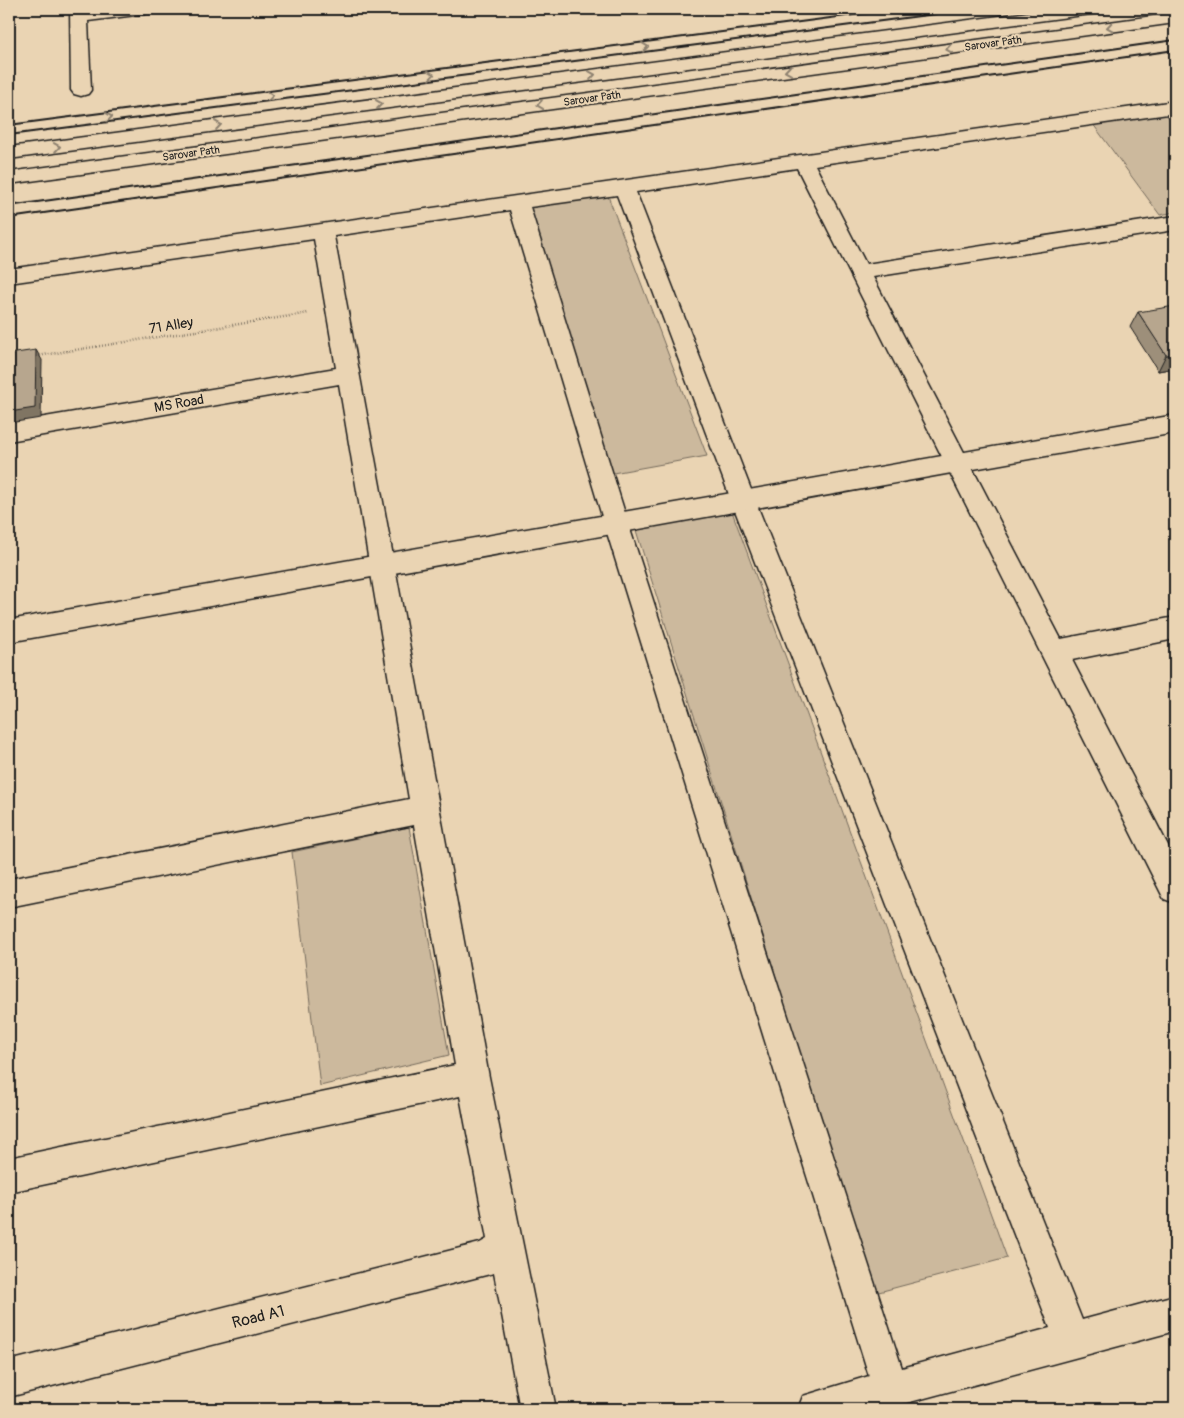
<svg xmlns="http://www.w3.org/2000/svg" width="1184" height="1418" font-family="Pangolin,sans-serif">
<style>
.green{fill:#ccb99d;stroke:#746a5c}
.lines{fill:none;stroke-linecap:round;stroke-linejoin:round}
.lane-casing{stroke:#1c1c1c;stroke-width:4}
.street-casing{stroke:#1c1c1c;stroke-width:3}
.secondary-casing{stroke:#1c1c1c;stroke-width:3}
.path{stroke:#1c1c1c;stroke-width:2.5;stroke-dasharray:0.5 2.5;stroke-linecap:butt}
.lane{fill:#ead4b3;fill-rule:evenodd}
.street{fill:#ead4b3;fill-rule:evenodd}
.secondary{fill:#ead4b3;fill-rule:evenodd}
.wall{fill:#9d8f7a;stroke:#1c1c1c}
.shaded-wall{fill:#807463;stroke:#1c1c1c}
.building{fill:#b7a68e;stroke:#1c1c1c}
.oneway{stroke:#8d816f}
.labels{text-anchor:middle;stroke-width:4;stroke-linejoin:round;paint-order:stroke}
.far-street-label{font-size:11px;fill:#1c1c1c;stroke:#ead4b3}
.street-label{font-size:14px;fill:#1c1c1c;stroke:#ead4b3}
.near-street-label{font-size:16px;fill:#1c1c1c;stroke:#ead4b3}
</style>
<rect width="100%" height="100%" fill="#ead4b3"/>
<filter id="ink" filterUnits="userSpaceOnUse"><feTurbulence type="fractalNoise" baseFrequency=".02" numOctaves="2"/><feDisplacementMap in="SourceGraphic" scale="10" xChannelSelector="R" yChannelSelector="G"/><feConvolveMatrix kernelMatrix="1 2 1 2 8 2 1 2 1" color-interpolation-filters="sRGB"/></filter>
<g filter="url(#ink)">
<!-- green -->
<g class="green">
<polygon points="1159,105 1175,126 1175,212 1160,215 1087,116"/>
<polygon points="608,196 707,456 613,473 527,208"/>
<polygon points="730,506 1007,1258 875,1293 634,524"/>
<polygon points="409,827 449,1055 320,1086 292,852"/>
</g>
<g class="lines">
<!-- lane casing -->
<g class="lane-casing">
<g id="lane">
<polygon points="907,9 942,9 935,13 9,134 9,126"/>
<polygon points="1175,41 1175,49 9,217 9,207"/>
</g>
</g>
<!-- street casing -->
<g class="street-casing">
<g id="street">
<polygon points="70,9 88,9 88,11 153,9 150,13 144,14 88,21 91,90 88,94 81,96 74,94 71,90"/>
<path d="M1175 101V113L815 165 866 264 1175 216V230L873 277 1061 639 1175 617V639L1072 660 1175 859V903L1164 899 797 168 636 192 755 500 1082 1320 1175 1295V1331L884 1409H798L803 1396 869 1376 604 523 510 210 334 236 489 1077 556 1409H520L494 1273 9 1397V1361L480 1243 487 1239 460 1096 9 1192V1158L455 1065 414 825 9 907V879L409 799 339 384 9 441V423L336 368 314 239 9 283V269ZM617 195 731 500 1050 1328 902 1368 628 523 530 207Z"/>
</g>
</g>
<!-- secondary casing -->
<g class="secondary-casing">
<g id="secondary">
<polygon points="1052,9 1100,9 1097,13 1091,14 9,159 9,147"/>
<polygon points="1175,13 1175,23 9,184 9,172"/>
<polygon points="1175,415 1175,433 9,642 9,620"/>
</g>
</g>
<!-- path -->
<polyline class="path" points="37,356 309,313"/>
<!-- lane -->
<use href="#lane" class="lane"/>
<!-- street -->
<use href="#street" class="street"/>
<!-- secondary -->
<use href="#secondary" class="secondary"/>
</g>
<!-- wall -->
<polygon class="wall" points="1138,312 1175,368 1158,371 1130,327"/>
<!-- shaded-wall -->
<g class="shaded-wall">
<polygon points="36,350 42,360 41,418 9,423 9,412"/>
<polygon points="1175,354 1175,368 1158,371 1166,355"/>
</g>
<!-- building -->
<g class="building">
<polygon points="1175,306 1175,354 1166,355 1138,312"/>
<polygon points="36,350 35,408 9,412 9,354"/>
</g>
<!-- one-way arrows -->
<defs><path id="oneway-chevron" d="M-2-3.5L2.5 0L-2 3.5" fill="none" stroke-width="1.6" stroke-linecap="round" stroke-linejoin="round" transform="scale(1.25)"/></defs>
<g class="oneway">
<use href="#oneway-chevron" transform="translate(1110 27) rotate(172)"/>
<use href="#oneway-chevron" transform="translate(645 47) rotate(-7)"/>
<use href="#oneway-chevron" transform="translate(949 49) rotate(172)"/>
<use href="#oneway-chevron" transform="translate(788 71) rotate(172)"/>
<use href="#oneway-chevron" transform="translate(431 75) rotate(-7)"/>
<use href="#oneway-chevron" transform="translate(592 75) rotate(-8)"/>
<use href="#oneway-chevron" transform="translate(270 96) rotate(-7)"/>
<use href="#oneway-chevron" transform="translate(379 104) rotate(-8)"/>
<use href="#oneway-chevron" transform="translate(540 105) rotate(172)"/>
<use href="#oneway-chevron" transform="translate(109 117) rotate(-7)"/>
<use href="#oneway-chevron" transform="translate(218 125) rotate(-8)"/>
<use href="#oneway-chevron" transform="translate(57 147) rotate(-8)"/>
</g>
</g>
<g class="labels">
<!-- far-street labels -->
<g class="far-street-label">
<text transform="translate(993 43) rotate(-8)" y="4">Sarovar Path</text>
<text transform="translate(592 98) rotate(-8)" y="4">Sarovar Path</text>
<text transform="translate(191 153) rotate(-8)" y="4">Sarovar Path</text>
</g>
<!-- street labels -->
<g class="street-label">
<text transform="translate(171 325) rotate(-9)" y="5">71 Alley</text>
<text transform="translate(179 403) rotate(-10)" y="5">MS Road</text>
</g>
<!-- near-street labels -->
<g class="near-street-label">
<text transform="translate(258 1316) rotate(-14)" y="6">Road A1</text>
</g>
</g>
<!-- margin -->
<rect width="1184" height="1418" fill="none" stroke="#ead4b3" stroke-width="30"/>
<rect x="15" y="15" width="1154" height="1388" fill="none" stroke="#1c1c1c" stroke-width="2" filter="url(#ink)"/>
</svg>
